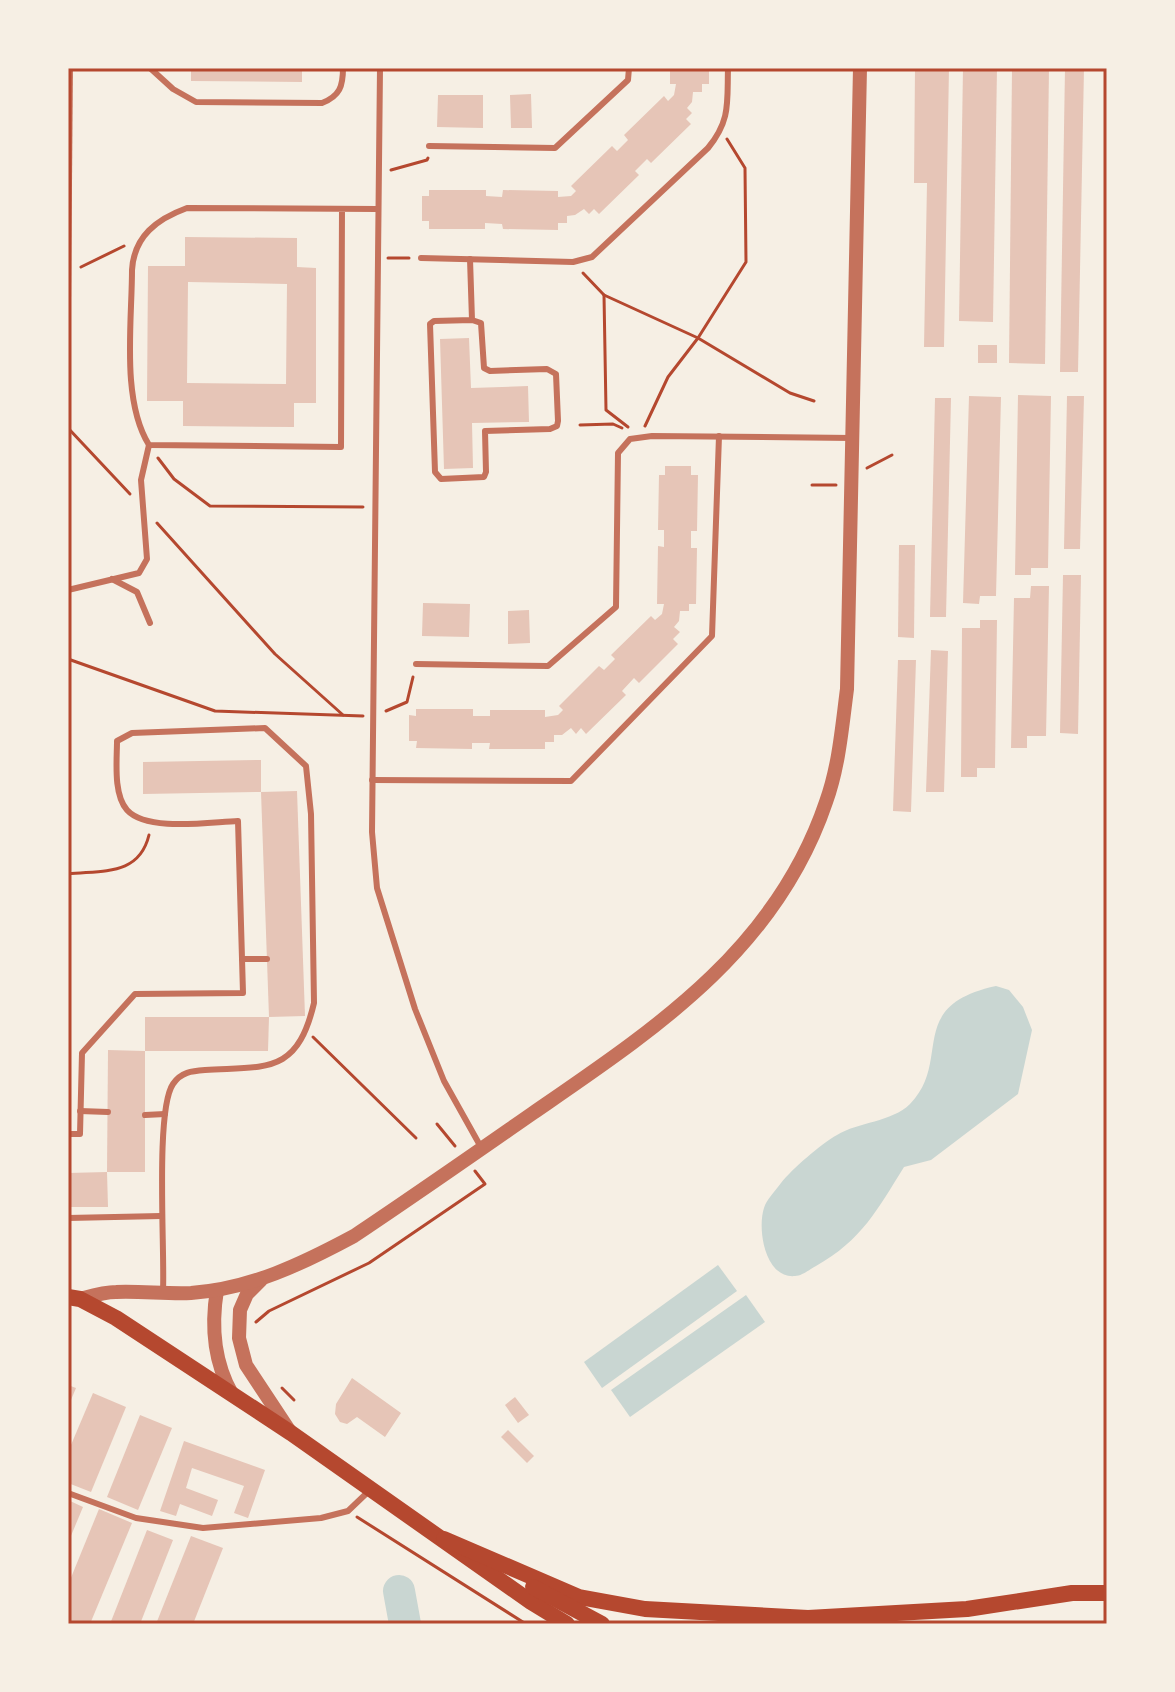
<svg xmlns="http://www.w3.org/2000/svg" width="1175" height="1692" font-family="'DejaVu Sans',sans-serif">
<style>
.water{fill:#c9d6d2}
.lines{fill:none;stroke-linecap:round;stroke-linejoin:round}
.river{stroke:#c9d6d2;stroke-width:32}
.building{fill:#e6c5b7;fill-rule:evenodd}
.path{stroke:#b5482f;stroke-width:3}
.service{stroke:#c5725c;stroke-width:6}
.tertiary{stroke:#c5725c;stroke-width:14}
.secondary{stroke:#b5482f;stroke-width:16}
.neatline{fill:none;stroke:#b5482f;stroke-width:3}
</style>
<rect width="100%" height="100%" fill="#f6efe4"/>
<!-- water -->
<g class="water">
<path d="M996 986 1009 990 1023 1007 1032 1030 1018 1094 931 1160 904 1167C877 1210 862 1240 816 1266 810 1269 802 1276 795 1276 765 1279 757 1229 764 1208 766 1200 776 1190 781 1183 792 1169 821 1144 837 1135 858 1122 892 1122 910 1104 953 1060 904 1006 996 986Z"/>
<polygon points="718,1265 737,1291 602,1388 584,1362"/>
<polygon points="746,1295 765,1322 630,1417 611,1390"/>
</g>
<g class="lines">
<!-- river -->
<polyline class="river" points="399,1591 405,1624"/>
</g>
<!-- building -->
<g class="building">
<polygon points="191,68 302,68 302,82 191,81"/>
<polygon points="670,68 709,68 709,84 702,84 702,92 693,92 692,102 687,108 692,113 686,119 691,124 651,163 647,159 635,171 639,175 599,214 594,209 589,214 584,209 575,215 567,216 567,223 558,223 558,230 503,229 502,224 485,223 485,229 429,229 429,221 422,221 422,196 429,196 429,190 486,190 486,196 502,197 503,190 558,191 558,197 571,196 576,191 571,186 612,146 617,151 628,140 624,135 664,96 668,101 674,95 676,84 670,84"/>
<polygon points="915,68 949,68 944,347 924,347 927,183 914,183"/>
<polygon points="963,68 997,68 993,322 959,321"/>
<polygon points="1012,68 1049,68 1045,364 1009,363"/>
<polygon points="1065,68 1084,68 1078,372 1060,372"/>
<polygon points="531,94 532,128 511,128 510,95"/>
<polygon points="438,95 483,95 483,128 437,127"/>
<path d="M185 237 297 238V267L316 268V403H294V427L183 426V401H147L148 266H185ZM188 282 287 284 286 384 187 383Z"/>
<polygon points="469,338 471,388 528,386 529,422 472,423 473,468 444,469 440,339"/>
<rect x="978" y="345" width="19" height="18"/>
<polygon points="1018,395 1051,396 1048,568 1031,568 1031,575 1015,575"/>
<polygon points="969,396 1001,397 996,596 980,596 979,604 963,603"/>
<polygon points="1067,396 1084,396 1080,549 1064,549"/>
<polygon points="935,398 951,398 946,617 930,617"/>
<polygon points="665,466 691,466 691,475 698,475 697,531 691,531 691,548 697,548 696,604 689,604 689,611 680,611 679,621 674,627 680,632 673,639 678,644 639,683 634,678 622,691 626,695 586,734 581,728 576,734 571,728 562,735 554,735 554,742 545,742 545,749 489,749 490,743 472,743 472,749 416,748 417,741 409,741 409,715 416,716 416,709 473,709 473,716 490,716 490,710 545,710 545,717 558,715 563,710 559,706 599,666 604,670 615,659 611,655 651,616 655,620 662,614 664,604 657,604 658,546 664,547 664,530 658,530 659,475 665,475"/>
<polygon points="899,545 915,545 914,638 898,637"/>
<polygon points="1063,575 1081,575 1078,734 1060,733"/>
<polygon points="1031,586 1049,586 1046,736 1027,736 1027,748 1011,748 1014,598 1030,598"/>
<polygon points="423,603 470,604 469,637 422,636"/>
<polygon points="529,610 530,643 508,644 508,611"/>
<polygon points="980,620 997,620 995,768 977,768 977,777 961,777 962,628 980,628"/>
<polygon points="931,650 948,651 944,792 926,792"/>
<polygon points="898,660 916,660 911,812 893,811"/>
<polygon points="261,760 261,792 143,794 143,762"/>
<polygon points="297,791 305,1016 269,1017 261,792"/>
<polygon points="145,1017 269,1017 268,1051 145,1051"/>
<polygon points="108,1050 145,1051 145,1172 107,1172"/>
<polygon points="107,1172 108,1207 68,1207 68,1173"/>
<polygon points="352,1378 401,1413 385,1437 357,1417 347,1424 340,1422 335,1414 336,1404"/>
<polygon points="68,1385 76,1388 68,1407"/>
<polygon points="93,1393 126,1407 91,1492 68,1483 68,1452"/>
<polygon points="515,1397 529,1415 518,1423 505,1405"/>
<polygon points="140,1415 172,1428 138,1510 107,1497"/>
<polygon points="508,1430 534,1456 527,1463 501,1437"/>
<polygon points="184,1441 265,1470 248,1518 234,1513 244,1486 192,1468 186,1488 218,1500 212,1516 180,1504 176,1516 160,1511"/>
<polygon points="68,1500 83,1507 68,1543"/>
<polygon points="99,1509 132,1523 90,1624 68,1624 68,1585"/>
<polygon points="147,1530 173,1540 140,1624 110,1624"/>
<polygon points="191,1536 223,1548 193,1624 156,1624"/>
</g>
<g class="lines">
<!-- path -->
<g class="path">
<polyline points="391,170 427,160 428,158"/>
<polyline points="388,258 409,258"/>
<polyline points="81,267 124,246"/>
<polyline points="583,273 604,295 606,410 628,427"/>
<polyline points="604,295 698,338 790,393 814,401"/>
<polyline points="580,425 613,424 622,428"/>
<polyline points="645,426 668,377 698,338 746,262 745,168 727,139"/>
<polyline points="68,428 130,494"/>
<polyline points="158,458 174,479 210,506 363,507"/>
<polyline points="867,468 892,455"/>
<polyline points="812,485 836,485"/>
<polyline points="157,523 275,654 343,715"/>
<polyline points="68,659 215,711 363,716"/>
<polyline points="386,711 407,702 413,677"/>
<path d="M68 874C103 870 139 876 149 835"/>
<polyline points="313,1037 416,1138"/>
<polyline points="437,1124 455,1146"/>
<polyline points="256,1322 269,1311 369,1263 485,1184 475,1171"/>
<polyline points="282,1388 294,1400"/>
<polyline points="357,1517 526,1624"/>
</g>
<!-- service -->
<g class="service">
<path d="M150 68 173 89 196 102 322 103C340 96 343 86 343 68"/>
<polyline points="380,68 372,832 377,888 415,1009 444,1081 482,1149"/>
<polyline points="429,146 555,148 628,80 629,68"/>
<path d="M342 209 341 447 149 445C121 400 132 322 132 270 134 236 157 219 187 208L377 209"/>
<path d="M421 258 573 262 592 257 708 148C731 120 727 102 728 68"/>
<polyline points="470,259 472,320 434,321 430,324 435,472 441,479 484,477 486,472 485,431 550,429 557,426 558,421 556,374 547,369 490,371 484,368 481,323 472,320"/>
<polyline points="68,301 70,68"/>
<polyline points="112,579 137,592 150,623"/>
<polyline points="68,590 139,573 147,559 141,480 149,445"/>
<polyline points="416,664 548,666 616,607 618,453 630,439 652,436 853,438"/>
<polyline points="372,780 571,781 712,636 719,436"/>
<polyline points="242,959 267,959"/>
<polyline points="80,1111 108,1112"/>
<polyline points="145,1115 165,1114"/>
<path d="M68 1134H80L82 1053 135 994 243 993 238 821C209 822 147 832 127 810 113 794 117 760 117 741L132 733 265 728 306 766 311 814 314 1003C297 1075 267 1066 205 1070 192 1071 181 1072 173 1084 155 1110 165 1252 163 1290"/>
<polyline points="68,1218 161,1216"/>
<polyline points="68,1493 136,1518 203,1528 321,1518 348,1511 370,1490"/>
</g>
<!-- tertiary -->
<g class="tertiary">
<polyline points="261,1280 247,1294 240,1310 239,1338 246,1365 289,1430"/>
<path d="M217 1290C211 1326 214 1362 232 1394"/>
<path d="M80 1299C91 1296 104 1292 116 1292 141 1291 166 1294 191 1293 250 1289 302 1264 354 1236 414 1196 474 1154 533 1113 655 1029 776 950 826 802 839 766 842 727 847 689L860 68"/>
</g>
<!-- secondary -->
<g class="secondary">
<polyline points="68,1297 80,1299 116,1318 291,1433 531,1602 567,1624"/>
<polyline points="444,1539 579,1597 645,1609 808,1618 967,1609 1072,1593 1107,1593"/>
<polyline points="533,1587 602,1624"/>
</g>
</g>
<!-- border -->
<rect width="1175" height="1692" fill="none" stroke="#f6efe4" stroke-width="140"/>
<rect x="70" y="70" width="1035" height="1552" class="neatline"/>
</svg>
